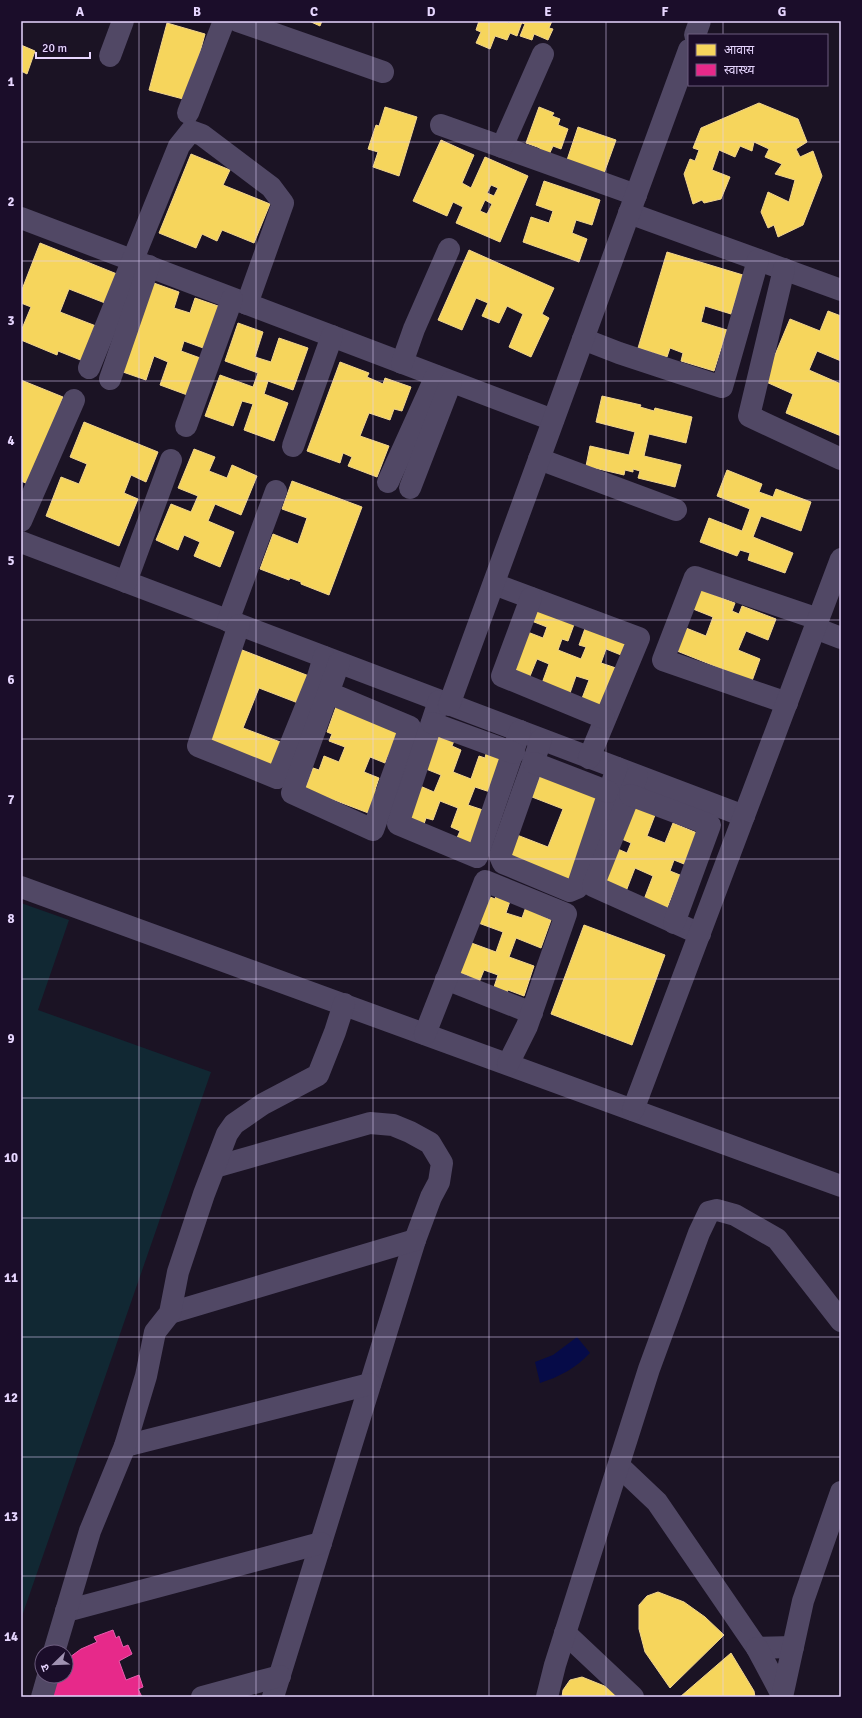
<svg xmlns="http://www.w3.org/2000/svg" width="862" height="1718" font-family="Signika,'Noto Sans Devanagari',sans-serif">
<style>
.green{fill:#112833}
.water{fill:#060b48}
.homes{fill:#f6d55c;stroke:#f2d58d;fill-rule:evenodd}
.health{fill:#e7298a;stroke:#e75dad}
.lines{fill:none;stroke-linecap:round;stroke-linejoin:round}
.minor{stroke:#514865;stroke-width:22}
.grid{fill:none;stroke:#e7d6ff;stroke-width:1;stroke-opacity:0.55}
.neatline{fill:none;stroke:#e7d6ff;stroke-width:1.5}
.grid-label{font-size:13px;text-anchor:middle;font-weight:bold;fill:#e7d6ff}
</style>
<rect width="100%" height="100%" fill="#1b1324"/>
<!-- green -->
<polygon class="green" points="21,903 69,920 38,1010 211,1072 21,1619"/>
<!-- water -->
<path class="water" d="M577 1337 590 1353C576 1368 559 1377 540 1383L535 1362 553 1355Z"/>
<!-- homes -->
<g class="homes">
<polygon points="309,21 322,21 320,26"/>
<polygon points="479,21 504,21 509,23 510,21 522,22 517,36 510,33 507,40 495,36 490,49 476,43 481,32 476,30"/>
<polygon points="523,21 552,21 549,28 553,29 548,40 534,34 532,40 520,36 525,24 522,23"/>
<polygon points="167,23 205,34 187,100 149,90"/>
<polygon points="21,45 35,51 27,74 21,71"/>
<polygon points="759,103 798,119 807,142 796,149 800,157 813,151 822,176 803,225 778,237 774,225 768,228 761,212 768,192 789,202 795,180 775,174 782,164 765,157 769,149 754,142 752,151 740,146 735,157 719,150 712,170 730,177 721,199 704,203 702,200 693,204 684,174 690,159 695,161 699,150 693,148 701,128"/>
<polygon points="385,107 417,117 399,176 373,167 378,152 368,149 376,125 379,126"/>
<polygon points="539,107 554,113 552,116 560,119 558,125 568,129 561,149 553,146 548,157 538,154 540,148 526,143"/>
<polygon points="578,127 616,140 603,176 566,163"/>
<path d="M441 140 474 155 462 183 471 188 485 157 528 176 500 242 456 223 463 207 453 202 447 216 413 201ZM491 185 498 188 494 196 487 193ZM485 200 492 204 487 214 480 211Z"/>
<polygon points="191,154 230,170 223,185 270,204 254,243 222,230 217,241 202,234 196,248 159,233"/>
<polygon points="544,181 600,200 592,225 576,220 572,233 587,239 579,262 523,242 531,217 549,223 553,211 536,205"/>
<polygon points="40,243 117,274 105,303 69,289 60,312 96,326 83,361 58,351 57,355 21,340 21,331 31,307 21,303 21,292"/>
<polygon points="469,250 554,288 542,314 549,318 531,357 509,347 523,314 507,306 499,323 482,316 488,303 476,298 462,330 438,320"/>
<polygon points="667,252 743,275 731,314 705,306 701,322 727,330 714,371 681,361 683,353 670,348 667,357 638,348"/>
<polygon points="151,282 179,292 174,308 190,313 195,298 221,307 206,349 184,341 181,351 203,359 190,396 160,385 168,362 154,356 146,380 120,371"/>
<polygon points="828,311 841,316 841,361 817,351 809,370 841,384 841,436 786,413 793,394 764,381 790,319 820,331"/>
<polygon points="238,323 263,332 255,357 271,362 279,338 308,348 293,390 268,381 264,394 288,403 274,441 244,430 253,404 242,401 233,426 205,416 220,375 253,387 258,373 225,361"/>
<polygon points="340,362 369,373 367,377 383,384 385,378 411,387 402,411 394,409 390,420 369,413 360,436 389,446 377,477 348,466 352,457 343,453 340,463 307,451"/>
<polygon points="21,380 63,397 28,484 21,481"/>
<polygon points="602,396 641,405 640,407 654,411 655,408 692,417 686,443 649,434 644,456 681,465 675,487 638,478 640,471 633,469 633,472 625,470 624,475 586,466 590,446 629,455 635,432 596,422"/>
<polygon points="84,422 158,452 146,482 131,475 124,493 138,499 119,546 46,516 61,477 79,484 87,464 70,457"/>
<polygon points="194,449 215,457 209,471 227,478 232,465 257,476 241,515 215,504 208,521 234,532 220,567 194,556 200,542 184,535 178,550 156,540 171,504 191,512 198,496 178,488"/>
<polygon points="727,470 762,484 759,492 773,497 776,489 811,502 801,531 761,516 753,537 793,553 785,573 748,560 750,553 740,550 737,556 700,542 709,518 742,531 750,509 717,496"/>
<polygon points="292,481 362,507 329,595 301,584 301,582 290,578 289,580 260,569 273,534 298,544 307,518 282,509"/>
<polygon points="701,590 735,603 732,611 739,614 742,606 776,619 768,640 746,631 738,650 760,659 752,681 677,651 686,628 706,636 713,617 693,609"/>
<polygon points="535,603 576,619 568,641 562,639 558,650 581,659 586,647 579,645 587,623 627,638 621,655 606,649 601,663 616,668 601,708 581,701 589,680 576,676 569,696 541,686 549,664 537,659 528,681 509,674 525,631 543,638 547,627 529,620"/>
<polygon points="237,648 309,676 298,703 259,688 243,728 283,743 273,768 202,740"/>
<polygon points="337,704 403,729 392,757 388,755 385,763 370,757 364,772 379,778 375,790 379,792 371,814 305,789 313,768 319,770 324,756 339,762 345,747 329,741 332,734 327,732"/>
<polygon points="439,732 455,738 452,746 461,750 453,772 471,779 479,756 485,758 487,750 506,757 493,793 475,787 468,805 486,811 473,846 456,840 460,831 451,827 458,808 440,801 433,820 426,818 423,827 407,821 420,786 434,792 441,775 426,769"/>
<polygon points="542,771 604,796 570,883 508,859 517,835 548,847 563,809 532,797"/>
<polygon points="630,805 655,815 647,836 665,843 673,823 697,833 684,864 674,860 670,871 680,875 666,911 643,902 653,876 635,868 625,894 598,883 613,847 627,853 631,843 617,837"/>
<polygon points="497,893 511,898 506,913 522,918 527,904 539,909 537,914 551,920 541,948 516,938 509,957 534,966 524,996 508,990 506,995 493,990 498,975 484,970 478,985 467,981 469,976 455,971 466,941 496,952 503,932 473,921 483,894 495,899"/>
<polygon points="584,925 665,955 632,1045 551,1014"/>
<polygon points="658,1592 684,1602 705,1617 724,1635 670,1688 645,1652 639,1629 639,1605 647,1596"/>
<polygon points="731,1653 754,1691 755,1697 680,1697"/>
<polygon points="582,1677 607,1687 620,1697 562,1697 563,1690 570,1680"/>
</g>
<!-- health -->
<polygon class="health" points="113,1630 116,1638 119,1636 123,1647 128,1645 132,1654 119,1661 126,1680 139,1675 143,1687 138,1689 142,1697 54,1697 50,1691 54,1676 66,1676 66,1660 81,1649 97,1642 94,1637"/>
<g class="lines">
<!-- minor -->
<g class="minor">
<polyline points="238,21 383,72"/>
<polyline points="695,35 700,21"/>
<polyline points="110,56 123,21"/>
<polyline points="188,113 224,21"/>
<polyline points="441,125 636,195"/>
<polyline points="502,147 543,54"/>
<polyline points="629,213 841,290"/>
<polyline points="21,218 553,420"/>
<polyline points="784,269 749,416 841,459"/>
<polyline points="583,339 619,353 722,387 758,260"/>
<polyline points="402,363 414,329 449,249"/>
<polyline points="89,368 179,146 191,131 202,135 271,187 283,203 247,304"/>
<polyline points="110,379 149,266"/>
<polyline points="186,426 232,299"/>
<polyline points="293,446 332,336"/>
<polyline points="539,459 676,510"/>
<polyline points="388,482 436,376"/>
<polyline points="410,488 451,382"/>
<polyline points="21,521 74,400"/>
<polyline points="21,542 744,816"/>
<polyline points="126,582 171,460"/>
<polyline points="494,584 639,638 589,758"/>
<polyline points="531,598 502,676 604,718"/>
<polyline points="228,621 276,491"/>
<polyline points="239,625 198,746 277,778 318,677 324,657"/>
<polyline points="815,628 841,638"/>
<polyline points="329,693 410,727 373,830 292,793 339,663"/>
<polyline points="439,701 398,824 477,857 520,731"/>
<polyline points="787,703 663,660 695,577 818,619"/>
<polyline points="449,705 689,50"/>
<polyline points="432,723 514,753"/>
<polyline points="541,740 500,856 503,863 570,891 577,888 617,768"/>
<polyline points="534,763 609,792"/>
<polyline points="637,776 593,886 700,934"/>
<polyline points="630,795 710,825 674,923"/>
<polyline points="21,887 841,1186"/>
<polyline points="446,979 532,1013"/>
<polyline points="425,1034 485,881 566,914 527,1026 508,1064"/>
<polyline points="633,1110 841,559"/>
<polyline points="215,1167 370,1123 393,1125 410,1132 430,1143 442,1163 439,1182 431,1197 415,1240 273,1697"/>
<polyline points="170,1313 415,1240"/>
<polyline points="125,1446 370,1384"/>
<polyline points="619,1466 657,1502 757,1648 793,1647"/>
<polyline points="66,1611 321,1543"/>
<polyline points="565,1633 633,1697"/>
<polyline points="757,1648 782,1695"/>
<polyline points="54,1652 90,1531 125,1446 146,1376 155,1332 170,1313 178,1272 204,1194 227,1134 234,1124 263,1104 318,1075 335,1032 344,1004"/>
<polyline points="42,1697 48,1676"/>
<polyline points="202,1697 280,1676"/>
<polyline points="547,1697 555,1665 649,1369 699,1233 709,1212 717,1210 735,1215 777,1239 841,1321"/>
<polyline points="782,1697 803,1601 841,1492"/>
</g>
</g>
<!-- grid -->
<path class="grid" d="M139 21V1697M256 21V1697M373 21V1697M489 21V1697M606 21V1697M723 21V35M723 85V1697M21 142H841M21 261H841M21 381H841M21 500H841M21 620H841M21 739H841M21 859H841M21 979H841M21 1098H841M21 1218H841M21 1337H841M21 1457H841M21 1576H841"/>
<!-- border -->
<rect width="862" height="1718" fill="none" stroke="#1b0d2a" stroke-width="44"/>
<!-- legend -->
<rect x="688" y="34" width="140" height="52" fill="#1b0d2a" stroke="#6d5d7f"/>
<rect x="696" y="44" width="20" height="12" fill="#f6d55c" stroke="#6d5d7f"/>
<text x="724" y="54" font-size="12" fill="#e7d6ff">आवास</text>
<rect x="696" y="64" width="20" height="12" fill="#e7298a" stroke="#6d5d7f"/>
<text x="724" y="74" font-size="12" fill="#e7d6ff">स्वास्थ्य</text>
<!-- north arrow -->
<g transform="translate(54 1664) rotate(247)"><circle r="19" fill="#1b0d2a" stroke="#6d5d7f"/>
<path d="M0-3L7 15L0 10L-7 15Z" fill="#a092b2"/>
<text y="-6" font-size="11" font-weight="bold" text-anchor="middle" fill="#e7d6ff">उ</text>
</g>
<!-- scale -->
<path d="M36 52v6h54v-6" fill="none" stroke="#e7d6ff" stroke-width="2"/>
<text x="42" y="52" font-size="12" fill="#e7d6ff" stroke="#1b0d2a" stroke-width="3" paint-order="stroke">20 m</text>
<rect x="22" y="22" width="818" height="1674" class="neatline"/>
<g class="grid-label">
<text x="80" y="16">A</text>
<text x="197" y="16">B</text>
<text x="314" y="16">C</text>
<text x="431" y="16">D</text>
<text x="548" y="16">E</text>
<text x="665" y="16">F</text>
<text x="782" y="16">G</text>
<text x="11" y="86">1</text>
<text x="11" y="206">2</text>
<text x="11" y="325">3</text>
<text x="11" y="445">4</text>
<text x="11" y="565">5</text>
<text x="11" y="684">6</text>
<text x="11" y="804">7</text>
<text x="11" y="923">8</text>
<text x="11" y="1043">9</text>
<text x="11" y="1162">10</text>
<text x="11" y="1282">11</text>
<text x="11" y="1402">12</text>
<text x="11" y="1521">13</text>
<text x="11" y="1641">14</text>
</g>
</svg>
